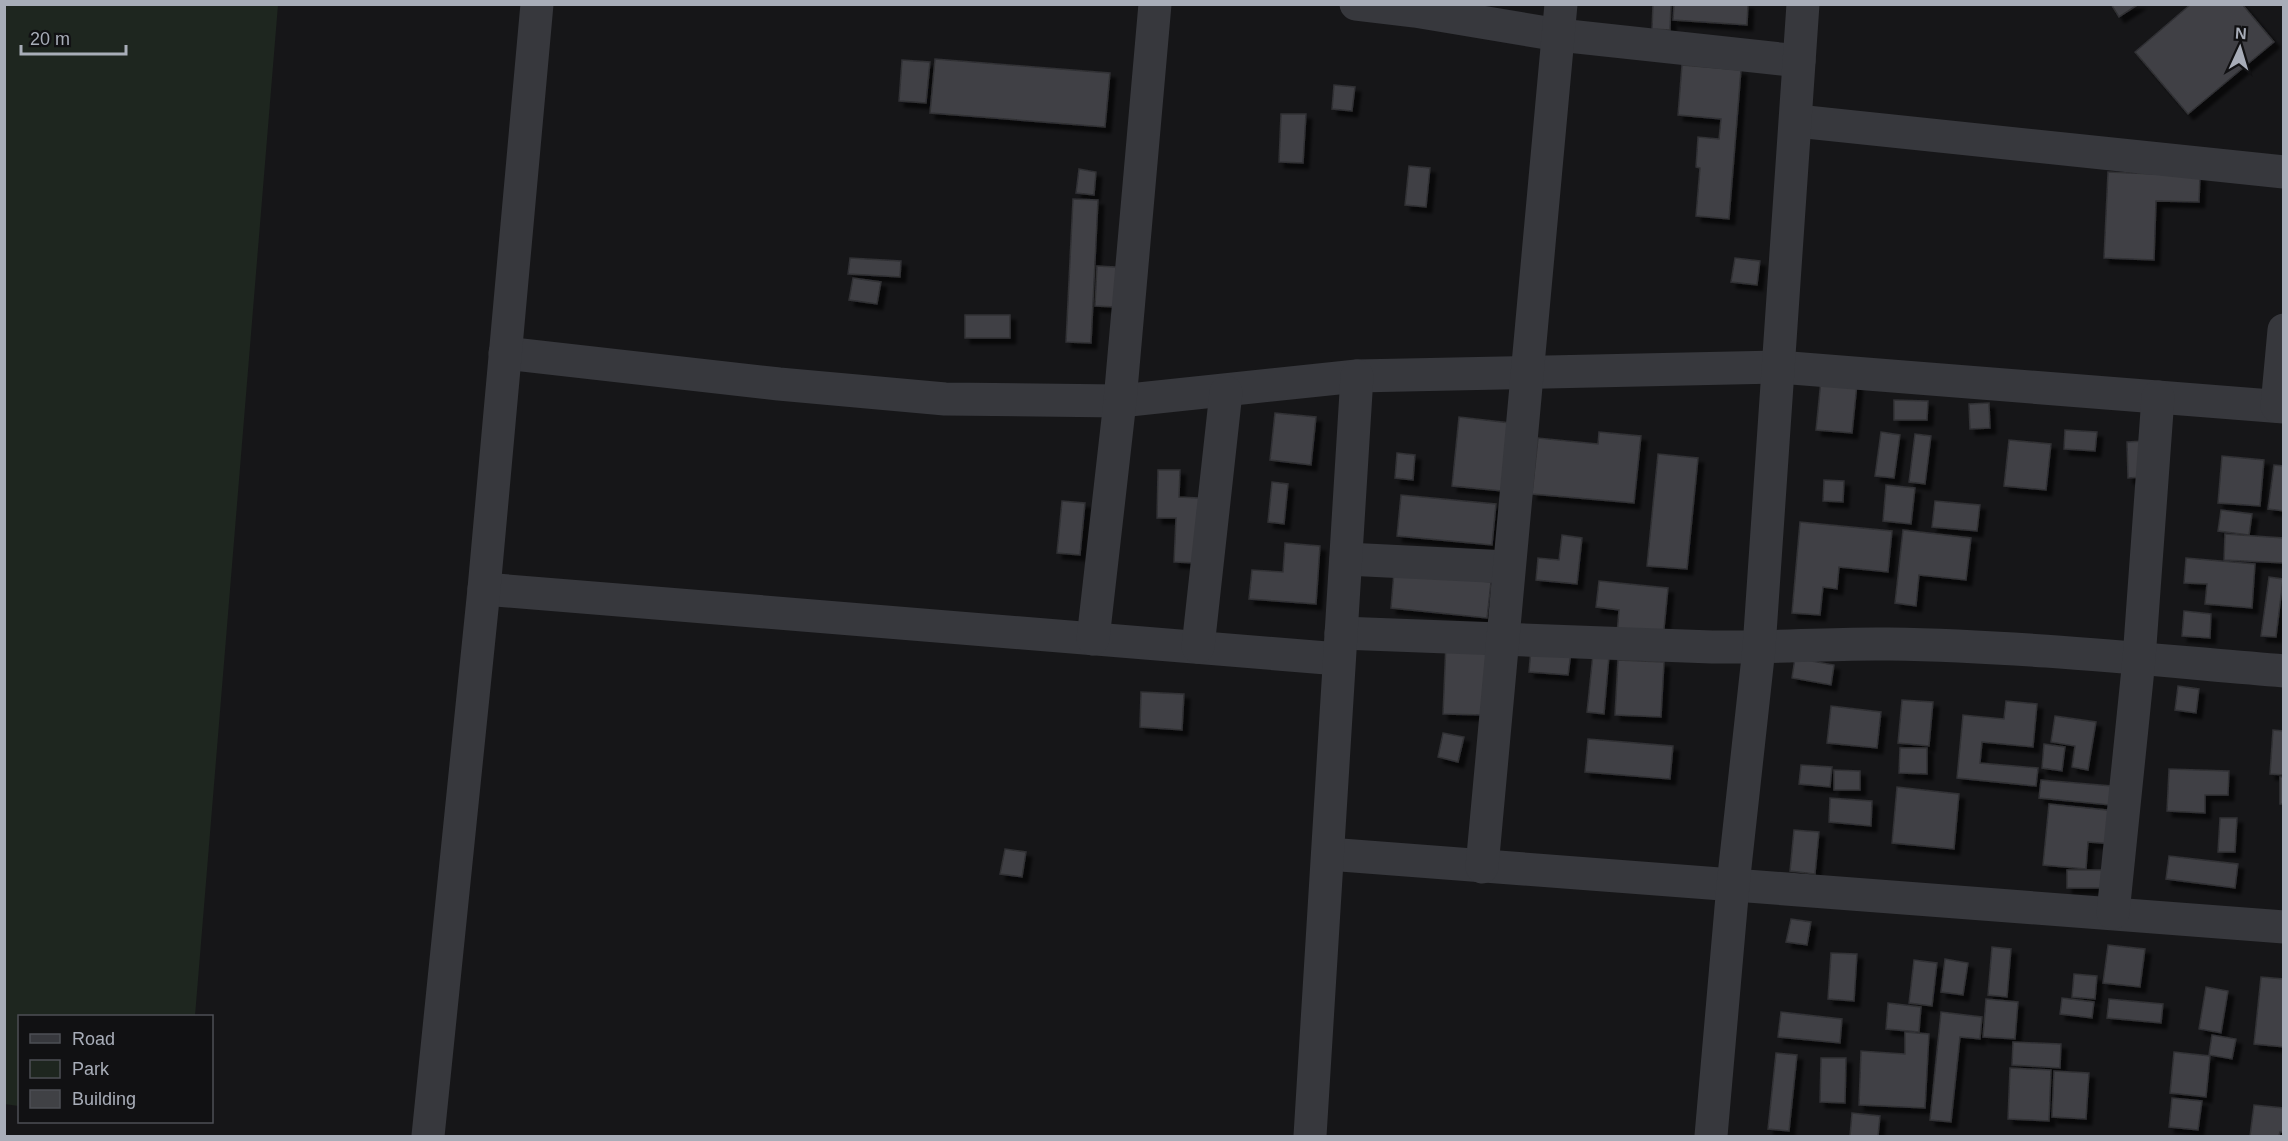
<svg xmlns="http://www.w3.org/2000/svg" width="2288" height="1141" font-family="Helvetica,sans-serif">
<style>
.green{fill:#1e261f}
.building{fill:#404145;stroke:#303034;stroke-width:1.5;filter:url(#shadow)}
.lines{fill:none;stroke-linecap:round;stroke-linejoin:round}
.minor{stroke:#37383d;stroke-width:33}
</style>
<defs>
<filter id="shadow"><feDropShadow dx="5.5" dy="5.5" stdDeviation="1.5" flood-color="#0009"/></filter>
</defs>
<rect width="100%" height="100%" fill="#161618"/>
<!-- green -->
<polygon class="green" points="5,4 278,5 195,1016 20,1016 19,1106 4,1104"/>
<!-- building -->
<g class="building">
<polygon points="1653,4 1671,4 1670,30 1652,29"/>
<polygon points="1674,4 1748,4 1747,25 1673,20"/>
<polygon points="2111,4 2139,4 2119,17"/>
<polygon points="2191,4 2242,4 2274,42 2188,114 2135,52"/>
<polygon points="935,59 1110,73 1105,127 930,113"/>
<polygon points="902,60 930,62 926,103 899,101"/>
<polygon points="1682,65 1741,70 1729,219 1696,216 1700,168 1696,167 1698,137 1719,139 1721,119 1678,115"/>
<polygon points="1334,85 1355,87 1352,111 1332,109"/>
<polygon points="1281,114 1306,114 1303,163 1279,162"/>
<polygon points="1409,166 1430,168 1426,207 1405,205"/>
<polygon points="1079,169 1096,172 1094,195 1076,193"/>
<polygon points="2108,172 2200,176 2199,202 2156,201 2154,260 2104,258"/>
<polygon points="1073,199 1098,200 1091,343 1066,342"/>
<polygon points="850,258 901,261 900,277 848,274"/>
<polygon points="1735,258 1760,261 1757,285 1731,282"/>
<polygon points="1097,266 1116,267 1115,307 1095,306"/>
<polygon points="853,278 881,282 877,304 849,300"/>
<rect x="965" y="315" width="45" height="23"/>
<polygon points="1822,370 1858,374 1852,433 1816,430"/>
<polygon points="1894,400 1928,401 1927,420 1894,420"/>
<polygon points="1989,403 1990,428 1970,429 1969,404"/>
<polygon points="1275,413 1316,417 1311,465 1270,460"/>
<polygon points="1459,417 1519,424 1512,492 1452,486"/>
<polygon points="2065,430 2097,432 2095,451 2064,449"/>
<polygon points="1599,432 1641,436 1634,503 1532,494 1538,438 1598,444"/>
<polygon points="1881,432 1900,435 1894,478 1875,476"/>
<polygon points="1915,434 1931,436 1925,484 1909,482"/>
<polygon points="2009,440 2051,444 2046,490 2004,486"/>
<polygon points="2143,441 2144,477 2128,478 2127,442"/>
<polygon points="1397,453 1415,455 1413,480 1395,478"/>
<polygon points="1658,454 1698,458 1687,569 1647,566"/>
<polygon points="2222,456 2264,460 2260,506 2218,503"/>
<polygon points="2274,465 2284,466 2284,511 2268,509"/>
<polygon points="1158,470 1180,470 1179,497 1199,498 1196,563 1174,562 1176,518 1157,518"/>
<polygon points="1824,480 1844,481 1843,502 1823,501"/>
<polygon points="1272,482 1288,484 1284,524 1268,522"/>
<polygon points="1886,485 1915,488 1911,524 1883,521"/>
<polygon points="1401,495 1496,504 1492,545 1397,536"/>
<polygon points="1062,501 1085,503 1080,555 1057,553"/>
<polygon points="1935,501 1980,505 1977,531 1932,527"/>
<polygon points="2221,510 2252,514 2249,535 2218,531"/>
<polygon points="1800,522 1892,531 1888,572 1839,567 1837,589 1823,587 1820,615 1792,613"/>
<polygon points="1903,530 1971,538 1966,580 1919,575 1916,606 1895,603"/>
<polygon points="2225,534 2284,538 2284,563 2224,560"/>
<polygon points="1562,535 1582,538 1577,584 1536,580 1538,558 1559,560"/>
<polygon points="1285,543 1320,546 1316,604 1249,599 1252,570 1283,572"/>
<polygon points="2186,558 2255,564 2252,608 2205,604 2207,584 2184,583"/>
<polygon points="1394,572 1491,582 1487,618 1391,608"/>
<polygon points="2269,577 2283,579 2276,637 2261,636"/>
<polygon points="1599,581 1668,588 1663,639 1617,634 1619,610 1596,607"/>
<polygon points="2184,611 2211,614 2210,638 2182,636"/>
<polygon points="1446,642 1488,643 1485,715 1443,714"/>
<polygon points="1531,649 1571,653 1568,675 1529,672"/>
<polygon points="1593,654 1609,656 1604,714 1587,712"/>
<polygon points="1795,658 1834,665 1831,685 1792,678"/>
<polygon points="1618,660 1664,662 1661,717 1615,715"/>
<polygon points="2178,686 2199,689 2196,713 2175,710"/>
<polygon points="1141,692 1184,694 1182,730 1140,727"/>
<polygon points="1902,700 1933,702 1929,746 1898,743"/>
<polygon points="2006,701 2037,704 2033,747 1982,742 1980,763 2038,768 2036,786 1957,778 1963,715 2004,719"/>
<polygon points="1831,706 1881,712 1877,748 1827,743"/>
<polygon points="2055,716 2096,722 2088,770 2072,767 2075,746 2051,742"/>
<polygon points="2273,730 2284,731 2284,775 2270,774"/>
<polygon points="1443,733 1464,737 1458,762 1438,757"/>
<polygon points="1588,739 1673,746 1670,779 1585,772"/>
<polygon points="2044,744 2065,747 2062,771 2042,768"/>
<polygon points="1900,748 1927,748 1927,774 1899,773"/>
<polygon points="1801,765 1832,767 1830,787 1799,784"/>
<polygon points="2169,769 2229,771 2228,795 2205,795 2205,813 2167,811"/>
<polygon points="1834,770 1860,771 1860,790 1834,790"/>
<rect x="2280" y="777" width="4" height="27"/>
<polygon points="2041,780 2112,786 2110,805 2039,798"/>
<polygon points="1897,787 1959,794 1954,849 1892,843"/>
<polygon points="1830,798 1872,801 1871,826 1829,822"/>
<polygon points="2049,804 2116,811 2113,844 2088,842 2086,869 2043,865"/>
<polygon points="2220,818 2237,818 2235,852 2218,852"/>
<polygon points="1794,830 1819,832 1815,874 1790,871"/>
<polygon points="1005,849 1026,852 1022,877 1000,874"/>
<polygon points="2169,856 2238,864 2235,888 2166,879"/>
<rect x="2067" y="870" width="44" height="18"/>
<polygon points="1791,919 1811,922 1807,945 1786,942"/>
<polygon points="2108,945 2145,949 2140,987 2103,983"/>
<polygon points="1992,947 2011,949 2007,997 1988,995"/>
<polygon points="1831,953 1857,954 1854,1001 1828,999"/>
<polygon points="1945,959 1968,963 1963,995 1941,992"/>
<polygon points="1914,960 1937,963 1932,1006 1909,1003"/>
<polygon points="2074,974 2097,976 2095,999 2072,997"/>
<polygon points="2261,977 2284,979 2284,1047 2254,1044"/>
<polygon points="2206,987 2228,991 2221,1033 2199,1029"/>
<polygon points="2062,998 2094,1002 2092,1018 2060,1014"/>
<polygon points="1986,999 2018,1002 2015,1039 1983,1037"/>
<polygon points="2109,999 2163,1004 2161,1023 2107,1018"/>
<polygon points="1888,1003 1921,1007 1919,1032 1886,1029"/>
<polygon points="1781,1012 1842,1019 1840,1043 1778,1037"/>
<polygon points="1941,1012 1982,1017 1980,1039 1960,1037 1951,1122 1930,1120"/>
<polygon points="1905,1032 1929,1034 1925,1108 1859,1105 1861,1051 1905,1054"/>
<polygon points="2212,1035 2236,1039 2232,1059 2209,1055"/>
<polygon points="2013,1042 2061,1044 2060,1068 2012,1065"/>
<polygon points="2174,1052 2210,1056 2206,1097 2170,1093"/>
<polygon points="1776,1053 1797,1055 1789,1131 1768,1129"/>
<polygon points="1821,1058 1846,1058 1845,1103 1820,1102"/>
<polygon points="2010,1068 2051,1070 2049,1121 2008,1119"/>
<polygon points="2054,1071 2089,1073 2086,1119 2052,1117"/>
<polygon points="2172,1098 2202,1101 2198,1130 2169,1127"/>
<polygon points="2254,1105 2284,1108 2284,1132 2280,1132 2279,1136 2250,1136"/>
<polygon points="1852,1113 1880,1116 1878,1136 1850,1136"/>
</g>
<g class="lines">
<!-- minor -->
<g class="minor">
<polyline points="1356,4 1415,11 1559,35 1799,61"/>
<polyline points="1797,121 2284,172"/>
<polyline points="505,353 779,384 945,399 1120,401 1357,376 1778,367 2284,407"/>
<polyline points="2277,406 2284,330"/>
<polyline points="1346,559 1508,567"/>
<polyline points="484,589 1339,659"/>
<path d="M1341 633 1712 647C1772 648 1830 643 1889 644 2021 646 2152 660 2284 671"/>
<polyline points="1093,639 1120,401 1155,4"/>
<polyline points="1198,647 1226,392"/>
<polyline points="1328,854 2284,927"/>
<polyline points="1482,867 1561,4"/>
<polyline points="2113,913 2139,659 2158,397"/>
<polyline points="428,1136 484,589 537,4"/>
<polyline points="1310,1136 1357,376"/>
<polyline points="1711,1136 1733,885 1759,648 1803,4"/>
</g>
</g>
<!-- border -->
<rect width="2288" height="1141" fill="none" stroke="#a8adb8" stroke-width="12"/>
<!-- legend -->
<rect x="18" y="1015" width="195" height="108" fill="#111113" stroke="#4d4f55" stroke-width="1.5"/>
<rect x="30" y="1034" width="30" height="9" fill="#37383d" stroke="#4d4f55" stroke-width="1.5"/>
<text x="72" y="1045" font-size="18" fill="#a8adb8">Road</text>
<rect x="30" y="1060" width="30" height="18" fill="#1e261f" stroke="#4d4f55" stroke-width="1.5"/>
<text x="72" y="1075" font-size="18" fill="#a8adb8">Park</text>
<rect x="30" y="1090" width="30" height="18" fill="#404145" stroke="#4d4f55" stroke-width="1.5"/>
<text x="72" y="1105" font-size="18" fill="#a8adb8">Building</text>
<!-- north arrow -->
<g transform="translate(2240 48) rotate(4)" stroke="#111113" stroke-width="4.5" paint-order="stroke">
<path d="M0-4.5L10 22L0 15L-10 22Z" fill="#a8adb8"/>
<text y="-9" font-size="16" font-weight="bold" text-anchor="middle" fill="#a8adb8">N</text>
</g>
<!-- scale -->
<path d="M21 45v9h105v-9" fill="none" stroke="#a8adb8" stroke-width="3"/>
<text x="30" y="45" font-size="18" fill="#a8adb8" stroke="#111113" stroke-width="4.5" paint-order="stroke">20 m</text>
</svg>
